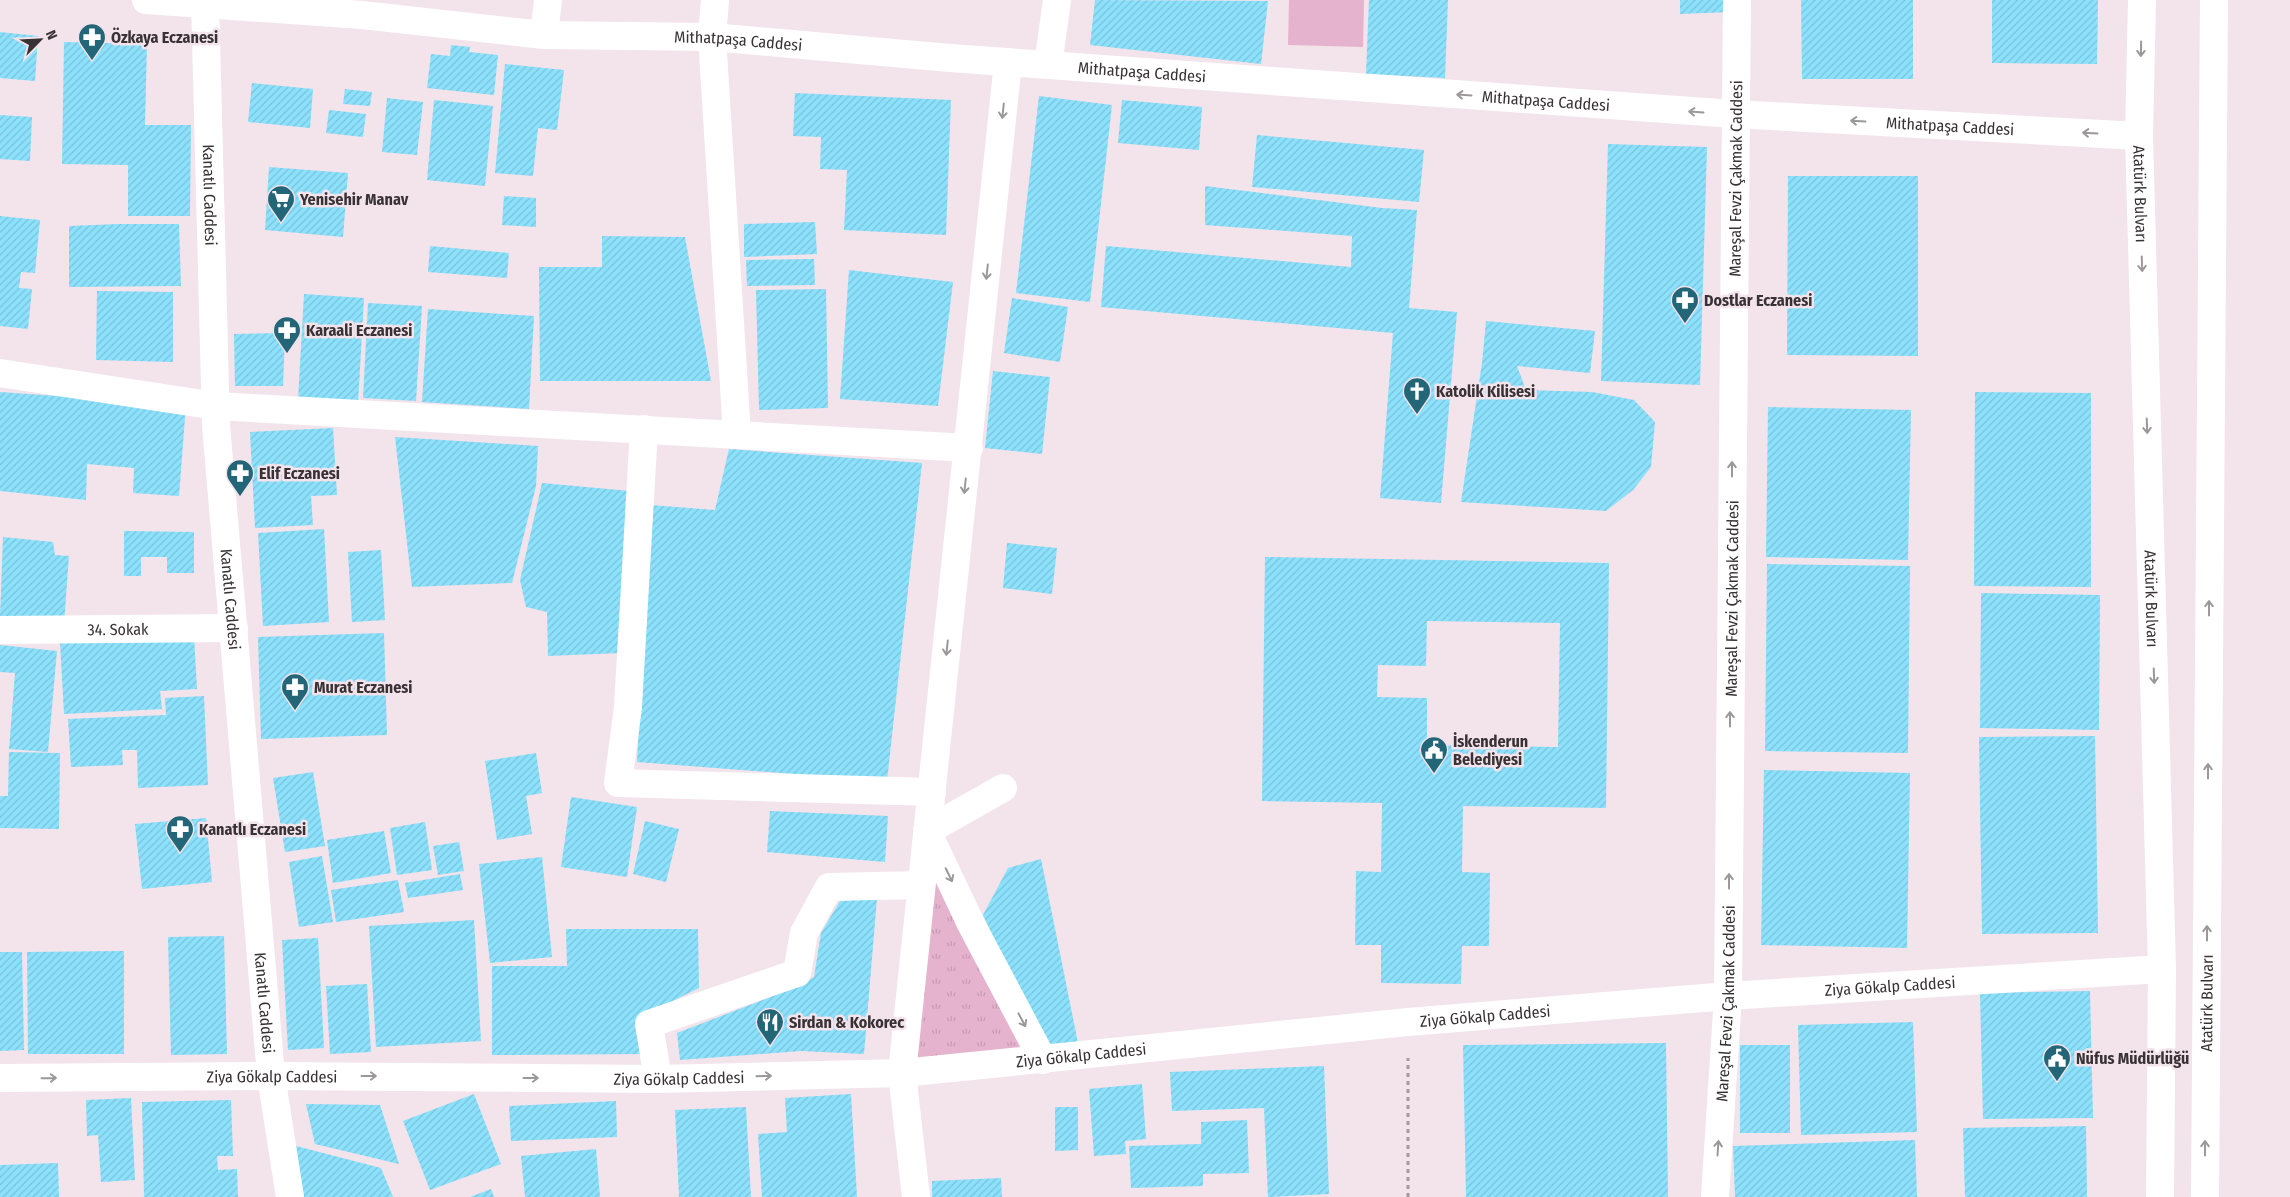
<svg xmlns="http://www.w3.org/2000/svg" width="2290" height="1197" font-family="'Fira Sans Condensed',sans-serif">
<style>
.grass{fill:#e6b3ce}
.park{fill:url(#park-tufts)}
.building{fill:url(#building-hatch);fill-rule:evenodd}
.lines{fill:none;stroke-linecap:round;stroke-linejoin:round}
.path{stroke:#a4999e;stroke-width:3;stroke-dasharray:4 4;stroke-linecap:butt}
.minor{stroke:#fff;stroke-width:28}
.oneway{stroke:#9c989a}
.labels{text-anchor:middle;stroke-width:5;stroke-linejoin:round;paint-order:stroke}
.poi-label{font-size:16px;font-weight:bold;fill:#383235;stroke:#f3e3eb;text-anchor:start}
.street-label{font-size:16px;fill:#383235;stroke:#f3e3eb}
</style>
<defs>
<pattern id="park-tufts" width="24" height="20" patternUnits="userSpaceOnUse" patternTransform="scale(1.25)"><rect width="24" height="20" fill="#e6b3ce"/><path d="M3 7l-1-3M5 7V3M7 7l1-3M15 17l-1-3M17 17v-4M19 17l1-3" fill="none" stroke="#c69ab2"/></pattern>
<pattern id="building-hatch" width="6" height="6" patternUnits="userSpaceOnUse" patternTransform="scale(1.25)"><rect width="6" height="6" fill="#8ce1fc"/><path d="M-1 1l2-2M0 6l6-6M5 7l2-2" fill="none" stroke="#7ac2d9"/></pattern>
</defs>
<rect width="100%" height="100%" fill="#f3e3eb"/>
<!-- grass -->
<polygon class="grass" points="1289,0 1364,0 1363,47 1288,45"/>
<!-- park -->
<polygon class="park" points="934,865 1027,1051 912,1062"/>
<!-- building -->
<g class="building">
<polygon points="1095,0 1268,1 1261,64 1090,45"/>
<polygon points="1369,0 1448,0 1445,78 1366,74"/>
<polygon points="1680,0 1731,0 1732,12 1680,14"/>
<polygon points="1801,0 1913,0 1913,79 1802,79"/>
<polygon points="1992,0 2098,0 2097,64 1992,63"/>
<polygon points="0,32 38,36 35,81 0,78"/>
<polygon points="64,42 147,44 145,125 191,125 190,216 128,216 128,165 62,164"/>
<polygon points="451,45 470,47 469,52 498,55 494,95 427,88 431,54 450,56"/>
<polygon points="505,64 564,70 557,130 538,128 533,176 495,173"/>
<polygon points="252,83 313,89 310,128 248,122"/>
<polygon points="345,89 372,92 370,106 343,104"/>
<polygon points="795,93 951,100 946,235 844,230 847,170 820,169 821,137 793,136"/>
<polygon points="1039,96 1112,105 1090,302 1016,293"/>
<polygon points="387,98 423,102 417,155 382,152"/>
<polygon points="434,100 493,106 485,186 427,180"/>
<polygon points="1122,100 1202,107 1199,150 1118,143"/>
<polygon points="329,110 366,114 363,137 326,133"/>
<polygon points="0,115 32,117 30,161 0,159"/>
<polygon points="1257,135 1424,150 1419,202 1252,187"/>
<polygon points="1608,144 1707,147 1700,385 1601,381"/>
<polygon points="269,167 348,173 343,237 265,230"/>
<polygon points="1788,176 1918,176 1918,356 1787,355"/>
<polygon points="1205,186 1382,208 1417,210 1409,308 1457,312 1441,503 1380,498 1393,333 1101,307 1106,246 1351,267 1352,236 1205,225"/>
<polygon points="504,196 536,198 536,227 502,225"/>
<polygon points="0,216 40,220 35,273 21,272 19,288 32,289 28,329 0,326"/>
<polygon points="815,222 817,254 744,257 744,224"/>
<polygon points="118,224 179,224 181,286 69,287 69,226"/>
<polygon points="602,236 685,237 711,381 540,381 539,267 602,267"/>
<polygon points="430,246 509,253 507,278 428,272"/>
<polygon points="814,259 815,285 747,286 746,260"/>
<polygon points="849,270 953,282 938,406 840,399"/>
<polygon points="826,289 828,408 759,410 756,290"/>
<polygon points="97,291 173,292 173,362 96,360"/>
<polygon points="304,294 364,298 358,403 298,400"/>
<polygon points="1012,298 1068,307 1060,362 1004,353"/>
<polygon points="368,303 422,306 416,401 363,398"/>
<polygon points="428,309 534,316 529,409 422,402"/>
<polygon points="1486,321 1595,331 1590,373 1517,366 1526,390 1592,392 1634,400 1655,422 1651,467 1633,490 1606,511 1461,502 1482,363"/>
<polygon points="285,333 283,386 235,386 234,334"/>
<polygon points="993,371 1050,377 1042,454 985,448"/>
<polygon points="0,392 186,405 179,496 133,493 134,468 87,464 86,500 0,491"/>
<polygon points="1975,392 2091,393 2091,587 1974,586"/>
<polygon points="1768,407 1911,410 1908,560 1766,557"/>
<polygon points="333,428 337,495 311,496 313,525 255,528 250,432"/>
<polygon points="395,437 538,446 536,486 512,583 412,587"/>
<polygon points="729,449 922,463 887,781 637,762 651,505 715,510"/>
<polygon points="542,483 630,491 620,653 548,656 547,612 526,607 520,580"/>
<polygon points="324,529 329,622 263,626 258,533"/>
<polygon points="124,531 194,532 194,573 167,573 167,557 141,557 141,576 124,576"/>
<polygon points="3,537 53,542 55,555 69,556 64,624 0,618"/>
<polygon points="1007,543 1057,548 1052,594 1003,588"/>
<polygon points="381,550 385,620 352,622 348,552"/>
<path d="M1265 557 1609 563 1606 808 1463 806 1462 872 1490 873 1489 946H1462L1461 984 1381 983V945H1355L1356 871 1381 872 1382 803 1262 801ZM1427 621 1560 623 1558 747 1427 745V698L1377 697 1378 665 1426 666Z"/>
<polygon points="1767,564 1910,566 1908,753 1765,751"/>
<polygon points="1981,593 2100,595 2099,730 1980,728"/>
<polygon points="384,633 387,735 261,739 258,637"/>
<polygon points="194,636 197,689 160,691 162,709 64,714 60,642"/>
<polygon points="0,645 57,651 48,752 9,749 15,673 0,672"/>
<polygon points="204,696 208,785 138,788 137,750 122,750 123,765 71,767 68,719 166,715 165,698"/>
<polygon points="2095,736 2098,933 1982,934 1979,737"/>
<polygon points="9,752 60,753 59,829 0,828 0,796 8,796"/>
<polygon points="536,753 542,793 526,796 532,834 497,840 485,761"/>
<polygon points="1764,770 1910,773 1907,948 1761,945"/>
<polygon points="313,772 325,846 285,852 273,778"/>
<polygon points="571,797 637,807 627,877 561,867"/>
<polygon points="770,811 888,816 885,862 767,852"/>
<polygon points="206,818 212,882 142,889 135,824"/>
<polygon points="645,821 679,829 666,882 633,874"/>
<polygon points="425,822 432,870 397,875 390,828"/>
<polygon points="384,831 391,873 333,883 327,840"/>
<polygon points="459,842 464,871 438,875 433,846"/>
<polygon points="322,856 333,922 299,927 289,862"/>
<polygon points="542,857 552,957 490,963 479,864"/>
<polygon points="1041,859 1078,1043 1050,1044 1016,987 983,915 1008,868"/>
<polygon points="460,874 463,890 408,898 405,883"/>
<polygon points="398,880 404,912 336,922 331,890"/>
<polygon points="877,898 864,1054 801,1051 680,1060 677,1033 794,988 814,977 821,933 840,901"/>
<polygon points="474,920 481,1041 376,1047 369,926"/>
<polygon points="566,929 698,929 699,988 645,1015 645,1054 492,1055 492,966 567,966"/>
<polygon points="224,936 227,1054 171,1055 168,937"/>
<polygon points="318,938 324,1048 288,1050 282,940"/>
<polygon points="124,951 124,1054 28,1054 27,952"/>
<polygon points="0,952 22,952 24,1050 0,1051"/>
<polygon points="367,984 371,1052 330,1054 326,986"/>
<polygon points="2090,991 2093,1118 1983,1119 1980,993"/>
<polygon points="1913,1022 1917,1132 1801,1135 1798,1025"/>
<polygon points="1666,1043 1668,1197 1466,1197 1463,1045"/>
<rect x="1740" y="1045" width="50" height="88"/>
<polygon points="1324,1066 1329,1194 1268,1197 1264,1108 1172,1111 1170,1072"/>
<polygon points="1142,1084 1146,1139 1125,1141 1126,1154 1094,1156 1089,1089"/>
<polygon points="474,1094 501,1164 430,1190 403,1121"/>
<polygon points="851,1094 857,1197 762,1197 758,1134 787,1132 785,1098"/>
<polygon points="131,1098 135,1180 101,1182 98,1135 87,1136 86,1100"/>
<polygon points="231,1100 233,1156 217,1156 218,1170 237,1169 238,1197 144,1197 142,1102"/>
<polygon points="616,1101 617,1137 511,1141 509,1106"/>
<polygon points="306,1104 380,1105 399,1164 315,1144"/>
<polygon points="746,1107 751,1197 679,1197 675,1110"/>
<polygon points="1055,1107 1078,1107 1078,1150 1055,1151"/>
<polygon points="1247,1120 1249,1173 1203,1174 1203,1186 1131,1188 1129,1146 1201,1144 1201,1122"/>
<polygon points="2086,1126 2087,1197 1965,1197 1963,1128"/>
<polygon points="1915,1140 1917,1197 1735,1197 1733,1146"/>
<polygon points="296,1146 381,1168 393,1197 298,1197"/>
<polygon points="596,1149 600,1197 525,1197 521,1156"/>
<polygon points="58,1163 59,1197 0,1197 0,1165"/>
<polygon points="1001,1178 1002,1197 932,1197 932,1181"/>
<polygon points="491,1189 494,1197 470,1197"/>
</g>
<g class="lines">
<!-- path -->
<polyline class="path" points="1408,1197 1408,1058"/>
<!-- minor -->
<g class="minor">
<path id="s1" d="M146 0 362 15 544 35 712 37 950 58 1734 114 2139 136"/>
<path id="s2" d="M205 0 216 425 271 1076 290 1197"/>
<polyline points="715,0 712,37 737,434"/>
<path id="s3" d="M2142 0 2139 136 2162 969 2160 1197"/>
<polyline points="544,35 548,0"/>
<polyline points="1048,65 1057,0"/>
<polyline points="0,373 216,406 969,448"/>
<polyline points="644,429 628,707 618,783 932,792"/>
<path id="s4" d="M0 630 234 628"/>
<polyline points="1003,788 927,831 971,924 1043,1060"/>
<path id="s5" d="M0 1078 271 1076 658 1079 902 1073 1408 1022 1728 996 2162 969"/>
<polyline points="658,1079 649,1024 797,973 804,933 829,887 921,885"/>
<polyline points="916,1197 902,1073 1008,62"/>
<path id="s6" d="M1715 1197 1728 996 1737 0"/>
<path id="s7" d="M2205 1197 2214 0"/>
</g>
</g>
<!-- one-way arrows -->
<defs><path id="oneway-shaft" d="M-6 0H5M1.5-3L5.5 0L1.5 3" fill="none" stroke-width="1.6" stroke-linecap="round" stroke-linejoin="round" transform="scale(1.25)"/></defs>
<g class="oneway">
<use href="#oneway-shaft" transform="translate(2141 49) rotate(91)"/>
<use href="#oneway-shaft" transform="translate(1464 95) rotate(-176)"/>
<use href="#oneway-shaft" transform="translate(1003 111) rotate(96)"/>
<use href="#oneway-shaft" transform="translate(1696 112) rotate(-176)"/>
<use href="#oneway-shaft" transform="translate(1858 121) rotate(-177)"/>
<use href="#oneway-shaft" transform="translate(2090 133) rotate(-177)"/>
<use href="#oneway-shaft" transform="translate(2142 264) rotate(88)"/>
<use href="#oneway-shaft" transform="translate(987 272) rotate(96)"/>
<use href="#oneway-shaft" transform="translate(2147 426) rotate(88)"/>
<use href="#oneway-shaft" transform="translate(1732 469) rotate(-90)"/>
<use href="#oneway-shaft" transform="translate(965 486) rotate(96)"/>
<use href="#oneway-shaft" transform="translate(2209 608) rotate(-90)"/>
<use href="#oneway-shaft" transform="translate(947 648) rotate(96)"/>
<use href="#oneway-shaft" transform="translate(2154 676) rotate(88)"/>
<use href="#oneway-shaft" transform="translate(1730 719) rotate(-90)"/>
<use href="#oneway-shaft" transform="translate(2208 771) rotate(-90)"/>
<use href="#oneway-shaft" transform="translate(949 875) rotate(64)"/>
<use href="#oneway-shaft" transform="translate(1729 881) rotate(-90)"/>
<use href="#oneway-shaft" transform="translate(2207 933) rotate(-90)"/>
<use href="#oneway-shaft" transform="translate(1022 1020) rotate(62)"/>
<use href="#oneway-shaft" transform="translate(369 1076)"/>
<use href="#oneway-shaft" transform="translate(764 1076) rotate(-1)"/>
<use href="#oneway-shaft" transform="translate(49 1078) rotate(-1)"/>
<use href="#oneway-shaft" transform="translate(531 1078)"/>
<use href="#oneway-shaft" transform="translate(1718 1148) rotate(-86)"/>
<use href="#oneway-shaft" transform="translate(2205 1148) rotate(-90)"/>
</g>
<!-- icons -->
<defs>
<g id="pharmacy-pin" transform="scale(1.4375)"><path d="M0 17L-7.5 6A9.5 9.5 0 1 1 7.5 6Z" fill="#236678" stroke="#f3e3eb"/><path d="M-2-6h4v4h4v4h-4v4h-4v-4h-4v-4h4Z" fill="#fff"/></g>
<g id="supermarket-pin" transform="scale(1.4375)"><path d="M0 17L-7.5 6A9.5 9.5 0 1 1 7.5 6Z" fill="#236678" stroke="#f3e3eb"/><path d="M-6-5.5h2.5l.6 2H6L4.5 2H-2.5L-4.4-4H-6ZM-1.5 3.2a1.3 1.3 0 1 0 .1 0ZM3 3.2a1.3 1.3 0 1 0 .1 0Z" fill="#fff"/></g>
<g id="church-pin" transform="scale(1.4375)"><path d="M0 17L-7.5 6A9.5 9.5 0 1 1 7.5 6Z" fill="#236678" stroke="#f3e3eb"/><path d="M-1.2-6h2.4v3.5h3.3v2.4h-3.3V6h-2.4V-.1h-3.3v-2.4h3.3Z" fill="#fff"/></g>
<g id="civic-pin" transform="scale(1.4375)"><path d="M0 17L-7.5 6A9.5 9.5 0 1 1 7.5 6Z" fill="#236678" stroke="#f3e3eb"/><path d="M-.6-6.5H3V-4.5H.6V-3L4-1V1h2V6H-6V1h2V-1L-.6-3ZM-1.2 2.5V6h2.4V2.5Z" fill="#fff"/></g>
<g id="restaurant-pin" transform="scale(1.4375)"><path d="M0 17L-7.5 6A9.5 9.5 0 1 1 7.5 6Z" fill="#236678" stroke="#f3e3eb"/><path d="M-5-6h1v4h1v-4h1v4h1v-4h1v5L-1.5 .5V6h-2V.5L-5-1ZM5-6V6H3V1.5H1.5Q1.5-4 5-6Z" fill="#fff"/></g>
</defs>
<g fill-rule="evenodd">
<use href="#pharmacy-pin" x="92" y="37"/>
<use href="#supermarket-pin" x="281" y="199"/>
<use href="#pharmacy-pin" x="1685" y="300"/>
<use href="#pharmacy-pin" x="287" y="330"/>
<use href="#church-pin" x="1417" y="391"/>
<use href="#pharmacy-pin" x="240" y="473"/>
<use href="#pharmacy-pin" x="295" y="687"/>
<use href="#civic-pin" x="1434" y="750"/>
<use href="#pharmacy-pin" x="180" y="829"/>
<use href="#restaurant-pin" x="770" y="1022"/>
<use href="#civic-pin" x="2057" y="1058"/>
</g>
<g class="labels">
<!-- poi labels -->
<g class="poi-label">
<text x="111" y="43">Özkaya Eczanesi</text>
<text x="300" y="205">Yenisehir Manav</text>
<text x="1704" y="306">Dostlar Eczanesi</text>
<text x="306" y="336">Karaali Eczanesi</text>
<text x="1436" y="397">Katolik Kilisesi</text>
<text x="259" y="479">Elif Eczanesi</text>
<text x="314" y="693">Murat Eczanesi</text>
<text x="1453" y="747">İskenderun<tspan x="1453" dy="18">Belediyesi</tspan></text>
<text x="199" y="835">Kanatlı Eczanesi</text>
<text x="789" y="1028">Sirdan &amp; Kokorec</text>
<text x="2076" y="1064">Nüfus Müdürlüğü</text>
</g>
<!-- street labels -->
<g class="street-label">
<text dy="6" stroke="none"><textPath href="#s1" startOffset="594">Mithatpaşa Caddesi</textPath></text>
<text dy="6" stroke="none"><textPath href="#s1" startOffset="999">Mithatpaşa Caddesi</textPath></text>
<text dy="6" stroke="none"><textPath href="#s1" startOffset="1404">Mithatpaşa Caddesi</textPath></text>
<text dy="6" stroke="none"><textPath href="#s1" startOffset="1809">Mithatpaşa Caddesi</textPath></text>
<text dy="6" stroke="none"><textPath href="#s6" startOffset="1019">Mareşal Fevzi Çakmak Caddesi</textPath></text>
<text dy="6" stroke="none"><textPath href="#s3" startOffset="194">Atatürk Bulvarı</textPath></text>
<text dy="6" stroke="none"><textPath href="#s2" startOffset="195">Kanatlı Caddesi</textPath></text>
<text dy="6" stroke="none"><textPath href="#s3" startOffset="599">Atatürk Bulvarı</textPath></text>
<text dy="6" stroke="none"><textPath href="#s6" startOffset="599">Mareşal Fevzi Çakmak Caddesi</textPath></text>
<text dy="6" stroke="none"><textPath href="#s2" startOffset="600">Kanatlı Caddesi</textPath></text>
<text dy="6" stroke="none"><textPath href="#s4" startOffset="118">34. Sokak</textPath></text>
<text dy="6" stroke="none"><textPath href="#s5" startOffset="1894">Ziya Gökalp Caddesi</textPath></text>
<text dy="6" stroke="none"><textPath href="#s2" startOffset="1005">Kanatlı Caddesi</textPath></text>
<text dy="6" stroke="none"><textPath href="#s7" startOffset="194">Atatürk Bulvarı</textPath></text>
<text dy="6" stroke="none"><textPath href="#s6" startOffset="194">Mareşal Fevzi Çakmak Caddesi</textPath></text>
<text dy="6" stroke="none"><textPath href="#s5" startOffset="1488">Ziya Gökalp Caddesi</textPath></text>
<text dy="6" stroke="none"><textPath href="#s5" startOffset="1082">Ziya Gökalp Caddesi</textPath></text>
<text dy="6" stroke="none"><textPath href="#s5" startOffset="272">Ziya Gökalp Caddesi</textPath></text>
<text dy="6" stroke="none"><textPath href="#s5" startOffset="679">Ziya Gökalp Caddesi</textPath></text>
</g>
</g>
<!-- north arrow -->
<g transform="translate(40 40) rotate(66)" stroke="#f3e3eb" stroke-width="4" paint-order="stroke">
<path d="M0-4L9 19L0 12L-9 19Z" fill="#383235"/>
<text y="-8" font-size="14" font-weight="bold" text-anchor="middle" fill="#383235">N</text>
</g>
</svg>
